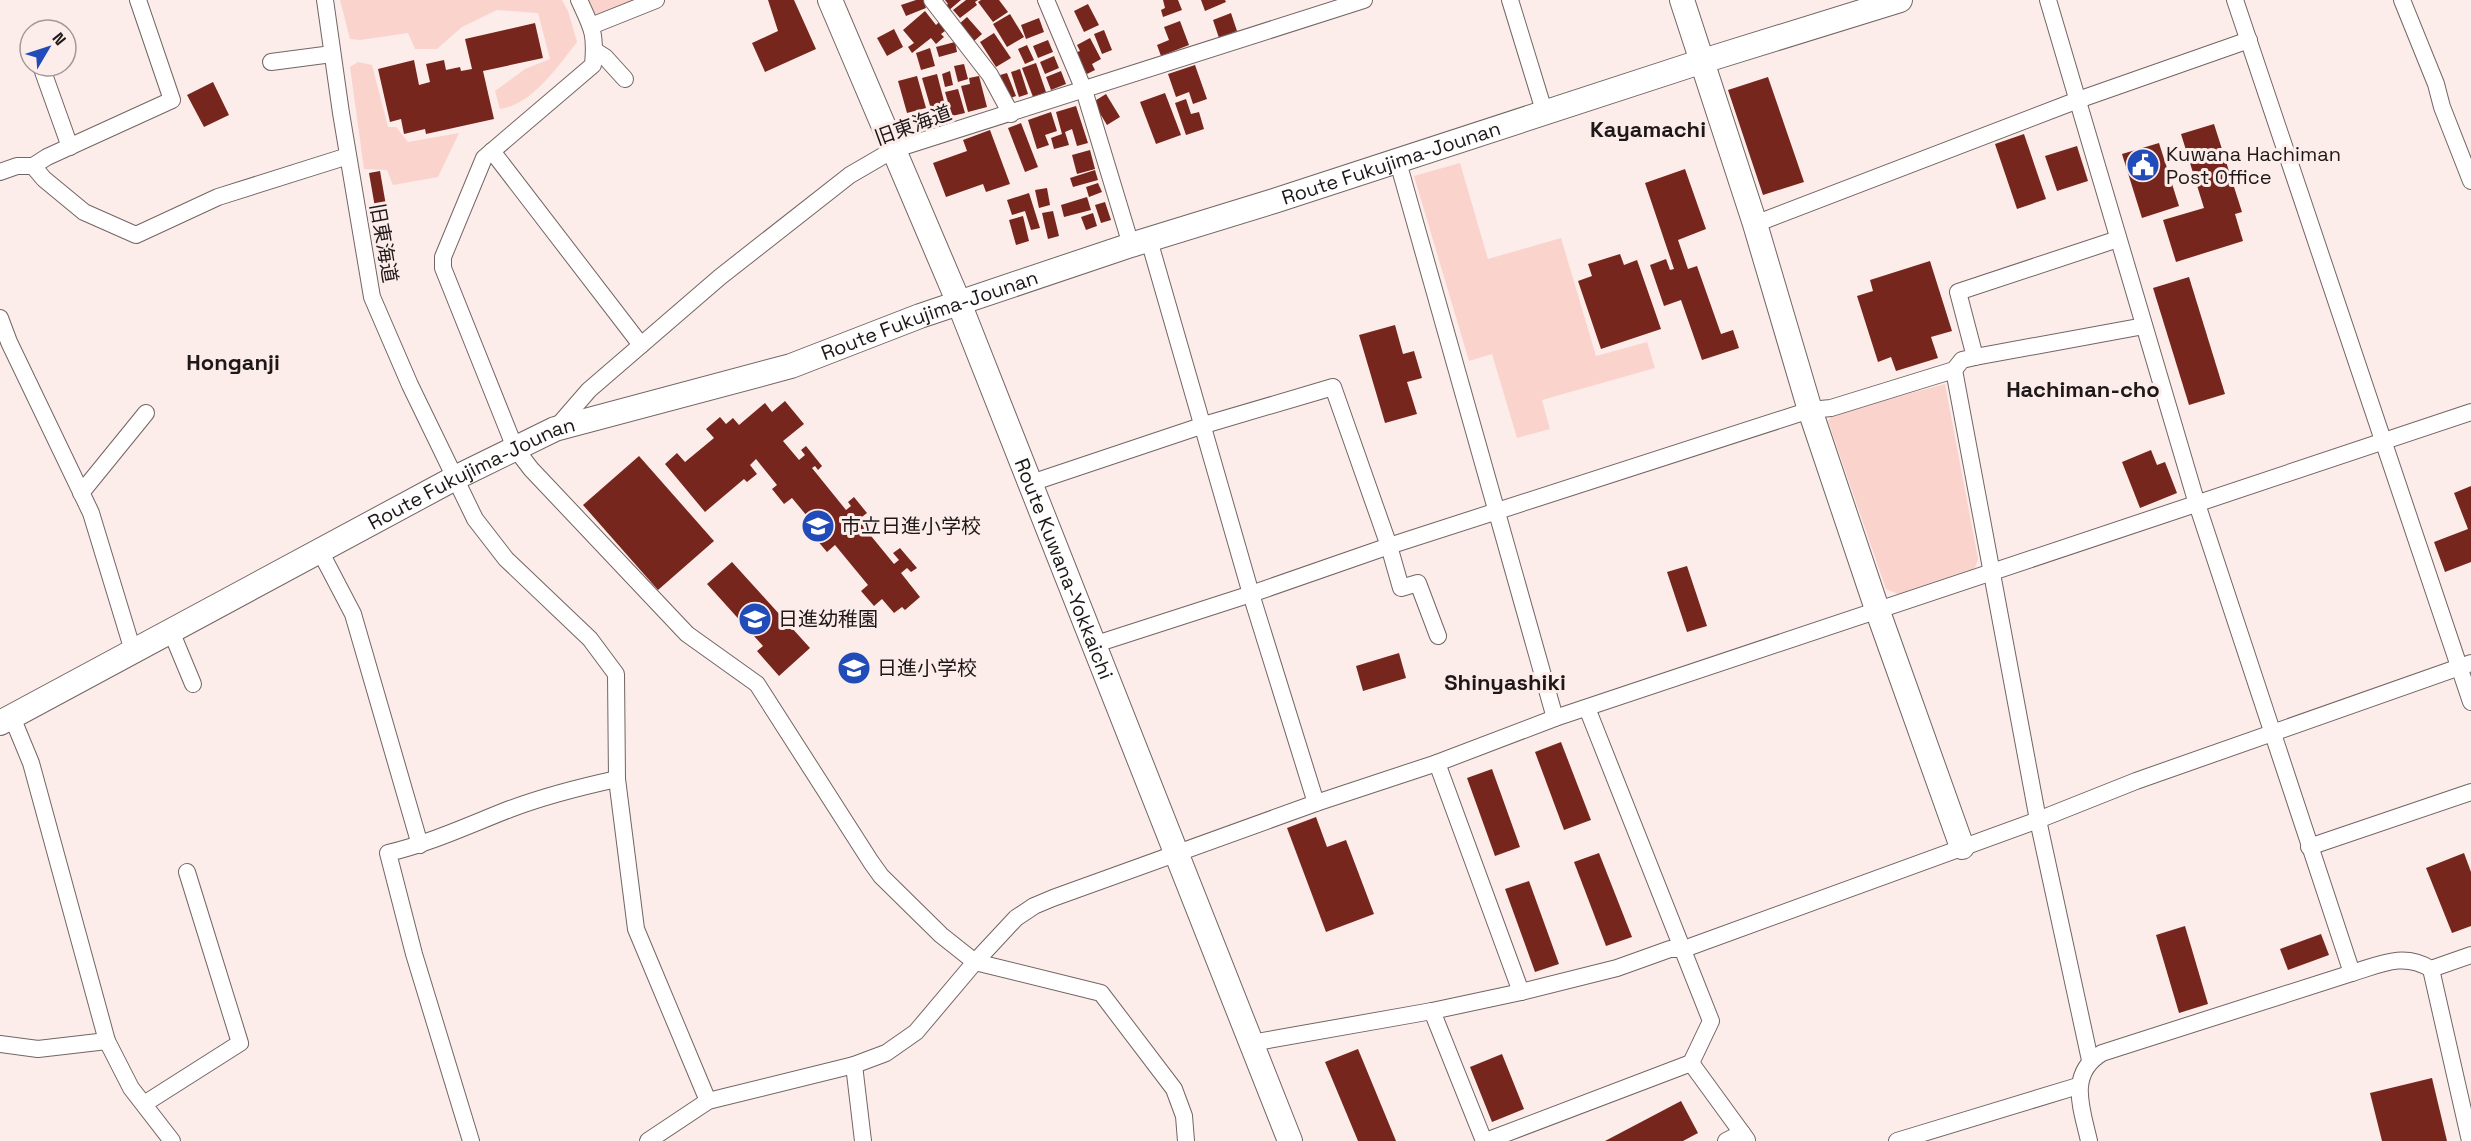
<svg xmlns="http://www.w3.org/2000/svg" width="2471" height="1141" font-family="'Space Grotesk','Noto Sans JP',sans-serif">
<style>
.green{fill:#fad3cc}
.building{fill:#77261d}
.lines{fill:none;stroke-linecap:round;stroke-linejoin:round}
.street-casing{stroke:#726563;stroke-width:18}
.secondary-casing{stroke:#726563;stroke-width:26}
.street{stroke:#fff;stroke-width:16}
.secondary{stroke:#fff;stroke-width:24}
.labels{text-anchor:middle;stroke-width:6;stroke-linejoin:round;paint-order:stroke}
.street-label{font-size:20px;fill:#1e1818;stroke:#fcedea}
.poi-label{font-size:20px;fill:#1e1818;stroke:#fcedea;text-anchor:start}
.quarter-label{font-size:22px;font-weight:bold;fill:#1e1818;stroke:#fcedea}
</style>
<rect width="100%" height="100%" fill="#fcedea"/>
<!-- green -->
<g class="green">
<path d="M340 0H562L568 11 577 42C558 66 532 105 500 109L495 91 525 69 550 59 538 13 497 10 462 27 437 49H415L408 33 360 40 350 39Z"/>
<polygon points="587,0 641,0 603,16 593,13"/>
<polygon points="358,62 372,65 388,127 396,127 408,142 459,133 438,177 393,185 387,170 364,169 350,67"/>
<polygon points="1460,163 1488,259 1561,238 1596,356 1647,342 1655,368 1542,400 1550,429 1517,438 1492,354 1469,361 1414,176"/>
<polygon points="1945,384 1978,559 1975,568 1898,594 1886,589 1828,421 1833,414"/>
</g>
<!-- building -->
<g class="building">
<polygon points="768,0 794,0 816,49 765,72 752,43 778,31"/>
<polygon points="916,0 923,0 926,8 906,16 901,5"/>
<polygon points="945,0 961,0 948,11 944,7 948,4"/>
<polygon points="966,0 978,0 975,2 977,5 960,18 953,10"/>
<polygon points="981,0 999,0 1008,12 993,22 978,2"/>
<polygon points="1163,0 1178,0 1182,10 1163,17 1161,10 1165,8"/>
<polygon points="1201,0 1225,0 1226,2 1205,11"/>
<polygon points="1088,4 1099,25 1084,32 1074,11"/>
<polygon points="925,11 936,25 939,22 945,31 941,34 944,37 936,44 931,38 912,53 908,47 914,43 903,30"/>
<polygon points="1231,13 1237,31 1219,38 1213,20"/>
<polygon points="1010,14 1024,37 1007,47 993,24"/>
<polygon points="967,17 982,34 973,42 958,25"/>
<polygon points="1039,18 1044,32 1026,39 1021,25"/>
<polygon points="1180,21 1189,45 1161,56 1157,45 1169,40 1164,27"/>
<polygon points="535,23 543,58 483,71 494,119 426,134 425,129 404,134 401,119 390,122 378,69 414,60 419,85 430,82 426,64 444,60 446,70 460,67 461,71 472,69 465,39"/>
<polygon points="894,29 903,47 887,56 877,38"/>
<polygon points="1104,30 1112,50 1102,54 1094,34"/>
<polygon points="994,33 1011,58 996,67 980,42"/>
<polygon points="1090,38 1101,59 1092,64 1095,70 1087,74 1075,53 1080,51 1077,45"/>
<polygon points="1048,40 1053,52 1038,58 1033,46"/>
<polygon points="955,42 957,52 939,57 936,47"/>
<polygon points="1027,45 1034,60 1025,64 1018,49"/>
<polygon points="930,48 935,66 921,70 916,53"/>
<polygon points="1054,56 1059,68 1045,74 1040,62"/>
<polygon points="1036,63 1046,92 1033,97 1022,68"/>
<polygon points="964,64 968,79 958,82 954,66"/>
<polygon points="1195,65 1207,99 1193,104 1189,92 1176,97 1168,74"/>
<polygon points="1020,69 1028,94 1019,97 1011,72"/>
<polygon points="950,71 953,85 945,87 942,74"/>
<polygon points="1061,71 1066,84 1051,90 1046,77"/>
<polygon points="1007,73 1016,96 1008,99 1000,75"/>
<polygon points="937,74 945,105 931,109 922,78"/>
<polygon points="917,76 926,108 907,113 898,81"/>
<polygon points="979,76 987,107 968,112 961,86 970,84 969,78"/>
<polygon points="1768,77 1804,182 1763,195 1728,90"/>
<polygon points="213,82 229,115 204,127 187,95"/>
<polygon points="958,89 965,113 952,116 945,92"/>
<polygon points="1165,93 1181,135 1156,144 1140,102"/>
<polygon points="1106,94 1120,117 1107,125 1093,102"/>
<polygon points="1186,99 1191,114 1199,112 1204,129 1186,135 1175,103"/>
<polygon points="1076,106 1088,143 1077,146 1072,129 1065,132 1069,145 1054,149 1051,138 1062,134 1056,112"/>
<polygon points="1051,112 1057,131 1045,135 1049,145 1037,149 1028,120"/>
<polygon points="1021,123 1038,167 1025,172 1008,128"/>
<polygon points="2214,124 2242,212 2235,214 2243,241 2176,262 2163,220 2204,208 2181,134"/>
<polygon points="990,130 1010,184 986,192 983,184 946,197 933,163 967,151 963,140"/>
<polygon points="2024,134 2046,199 2017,209 1995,144"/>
<polygon points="2159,143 2179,206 2142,218 2122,154"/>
<polygon points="2077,146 2088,181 2057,191 2045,156"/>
<polygon points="1090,150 1095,169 1077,174 1072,155"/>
<polygon points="1685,169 1706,229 1678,240 1688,269 1697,266 1721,334 1733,330 1739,348 1702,360 1681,300 1664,306 1650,265 1666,259 1670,270 1674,269 1645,183"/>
<polygon points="1095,170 1098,180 1073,187 1070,178"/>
<polygon points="380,171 388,217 377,219 369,173"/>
<polygon points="1098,183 1102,192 1089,197 1086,187"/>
<polygon points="1047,188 1050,205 1039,208 1035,190"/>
<polygon points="1029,193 1040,228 1031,230 1025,211 1012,215 1007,200"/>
<polygon points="1087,197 1091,210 1064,217 1061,205"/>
<polygon points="1105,202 1111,220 1101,223 1095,205"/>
<polygon points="1053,211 1059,236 1048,239 1042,213"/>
<polygon points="1093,213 1097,226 1086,230 1081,217"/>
<polygon points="1023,216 1029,241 1016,245 1009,220"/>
<polygon points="1620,254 1624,265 1637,260 1661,329 1601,349 1578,281 1592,276 1588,264"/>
<polygon points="1930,261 1952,331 1931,337 1938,358 1896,371 1891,357 1878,362 1857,296 1873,291 1870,280"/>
<polygon points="2189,277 2225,394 2189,405 2153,288"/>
<polygon points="1395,325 1403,354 1414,351 1422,378 1407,382 1417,414 1385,423 1359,335"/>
<polygon points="785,401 804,424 783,441 799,460 805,455 801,450 806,446 822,466 818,470 815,466 812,468 846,510 851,506 848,502 854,497 867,513 858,520 894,564 899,560 893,553 900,548 917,568 911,572 907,568 901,573 920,597 905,610 902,607 894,613 882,599 874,606 861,591 868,585 835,545 827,552 816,539 822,534 792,498 784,504 772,489 777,485 756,459 750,465 757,474 747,482 744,479 705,512 665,464 677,453 685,462 714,438 706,429 720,417 726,424 733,418 739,425 765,403 772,412"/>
<polygon points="2151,450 2157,465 2165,462 2177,493 2140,508 2122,462"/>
<polygon points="639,456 714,541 658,590 583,505"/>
<polygon points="2471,486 2471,562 2445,572 2434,542 2468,529 2454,493"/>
<polygon points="732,562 810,648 779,676 757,651 763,646 707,584"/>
<polygon points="1687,566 1707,626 1687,632 1667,572"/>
<polygon points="1399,653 1406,678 1363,691 1356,666"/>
<polygon points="1561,742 1591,820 1564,830 1535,752"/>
<polygon points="1492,769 1520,847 1495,856 1467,778"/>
<polygon points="1316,817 1327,847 1346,840 1374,914 1326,932 1287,828"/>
<polygon points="1599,853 1632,937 1606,946 1574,862"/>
<polygon points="2464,853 2471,872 2471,926 2452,933 2426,868"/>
<polygon points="1529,881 1559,964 1535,972 1505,889"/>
<polygon points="2185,926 2208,1004 2179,1013 2156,935"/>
<polygon points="2321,934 2329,955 2288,970 2280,949"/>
<polygon points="1358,1049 1396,1141 1358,1141 1325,1062"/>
<polygon points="1502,1054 1524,1109 1492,1122 1470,1067"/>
<polygon points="2432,1078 2447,1141 2382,1141 2370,1093"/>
<polygon points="1681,1101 1698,1133 1683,1141 1605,1141"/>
</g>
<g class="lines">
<!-- street casing -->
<g class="street-casing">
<g id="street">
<polyline points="325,0 341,113 372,297 410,385 475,519 506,559 590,639 616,674 617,779 636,929 708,1101"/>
<path d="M579 0C592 28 596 33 593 65L484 158 443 257V268L515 448 531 469 687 634 757 684 871 862 881 876 941 935 975 962 1101 993 1174 1089 1184 1116 1186 1141"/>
<polyline points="932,0 990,75 1011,114"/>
<polyline points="1046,0 1084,90 1131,245"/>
<polyline points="1510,0 1545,114"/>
<path d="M2048 0 2197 504 2352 973 2102 1053C2067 1074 2082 1109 2089 1141"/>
<polyline points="2235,0 2471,702"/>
<polyline points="2402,0 2436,84 2442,107 2471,181"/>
<polyline points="591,26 656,0"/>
<polyline points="594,50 605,57 625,79"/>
<polyline points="271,62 332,54"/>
<polyline points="41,66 70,147"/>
<polyline points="492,151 641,345"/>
<polyline points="1398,162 1555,718"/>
<polyline points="33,166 44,179 84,212 136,235 218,197 348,156"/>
<polyline points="0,172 17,166 33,166 47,157 172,100 138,0"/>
<polyline points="1755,224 2078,100 2249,40"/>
<polyline points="1149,240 1251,594 1316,803"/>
<polyline points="0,318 9,342 91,513 133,651"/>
<polyline points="1975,357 2144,326"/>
<polyline points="1954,370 2038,820 2090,1060"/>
<polyline points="556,428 589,390 720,277 850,175 893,150 1364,0"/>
<polyline points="1031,483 1204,425 1333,387 1389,546 1401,588 1418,583 1438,636"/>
<polyline points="81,493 146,413"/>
<polyline points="320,551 353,614 420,845"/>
<polyline points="171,631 193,684"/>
<polyline points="1093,645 1251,594 1389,546 1810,410 1831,408 1954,370 1962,360 1975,357 1958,292 2118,239"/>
<polyline points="1587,708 1711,1021 1691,1063"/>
<polyline points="12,717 31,763 107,1041 131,1088 172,1141"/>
<polyline points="1437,763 1521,992"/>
<polyline points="2309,847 2471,792"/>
<polyline points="2431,969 2470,1141"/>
<path d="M2352 973C2381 964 2404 952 2431 969L2471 955"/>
<polyline points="1432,1011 1484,1141"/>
<polyline points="1251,1043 1432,1011 1521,992 1617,968 1670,949 1684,949 2038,820 2136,781 2471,663"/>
<polyline points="0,1044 38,1049 107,1041"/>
<polyline points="854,1065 863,1141"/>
<polyline points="144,1104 240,1043 187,872"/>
<path d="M471 1141 414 954 388 853C431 843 469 825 510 809 545 796 580 787 617 779"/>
<polyline points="648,1141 708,1101 854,1065 886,1053 916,1032 975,962 1016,918 1034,906 1053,898 1316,803 1437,763 1555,718 2471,412"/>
<polyline points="1486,1141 1691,1063 1742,1133"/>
<polyline points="1726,1141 1742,1133 1747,1140"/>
<polyline points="1897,1141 2078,1086"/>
</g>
</g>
<!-- secondary casing -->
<g class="secondary-casing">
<g id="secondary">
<path id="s1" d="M830 0 959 303 1290 1141"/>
<polyline points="1682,0 1755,224 1810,410 1877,609 1962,847"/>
<path id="s2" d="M0 723 455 478 555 429 791 366 920 316 1131 245 1274 201 1703 61 1900 0"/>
</g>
</g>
<!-- street -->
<use href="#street" class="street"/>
<!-- secondary -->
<use href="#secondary" class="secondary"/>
</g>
<!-- icons -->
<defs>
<g id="civic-disc" transform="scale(1.725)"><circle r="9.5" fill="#204bb8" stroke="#fcedea"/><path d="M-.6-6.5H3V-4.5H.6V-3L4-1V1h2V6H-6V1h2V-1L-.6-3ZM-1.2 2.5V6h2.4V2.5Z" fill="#fff"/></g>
<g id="school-disc" transform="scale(1.725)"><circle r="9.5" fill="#204bb8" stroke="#fcedea"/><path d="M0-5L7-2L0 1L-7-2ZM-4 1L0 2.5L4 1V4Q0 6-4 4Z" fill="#fff"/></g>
</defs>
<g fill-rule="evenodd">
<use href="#civic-disc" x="2143" y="165"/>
<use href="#school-disc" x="818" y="526"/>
<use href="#school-disc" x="755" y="619"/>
<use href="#school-disc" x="854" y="668"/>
</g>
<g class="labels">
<!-- street labels -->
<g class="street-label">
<text transform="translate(913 125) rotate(-20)" y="7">旧東海道</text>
<text dy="7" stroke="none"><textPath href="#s2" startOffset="1506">Route Fukujima-Jounan</textPath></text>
<text transform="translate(384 243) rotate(80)" y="7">旧東海道</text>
<text dy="7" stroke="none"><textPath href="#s2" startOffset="1020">Route Fukujima-Jounan</textPath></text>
<text dy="7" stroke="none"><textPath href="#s2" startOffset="534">Route Fukujima-Jounan</textPath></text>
<text dy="7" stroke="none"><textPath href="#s1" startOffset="615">Route Kuwana-Yokkaichi</textPath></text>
</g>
<!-- poi labels -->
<g class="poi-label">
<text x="2166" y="161">Kuwana Hachiman<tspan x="2166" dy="23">Post Office</tspan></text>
<text x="841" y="533">市立日進小学校</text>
<text x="778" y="626">日進幼稚園</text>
<text x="877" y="675">日進小学校</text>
</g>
<!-- quarter labels -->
<g class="quarter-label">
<text x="1648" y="137">Kayamachi</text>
<text x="233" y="370">Honganji</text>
<text x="2083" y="397">Hachiman-cho</text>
<text x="1505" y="690">Shinyashiki</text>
</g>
</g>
<!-- north arrow -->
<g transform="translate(48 48) rotate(51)"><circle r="28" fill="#fcedea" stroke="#a39896" stroke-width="1.5"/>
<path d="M0-4.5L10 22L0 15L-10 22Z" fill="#204bb8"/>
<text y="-9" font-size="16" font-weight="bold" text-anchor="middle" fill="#1e1818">N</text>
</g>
</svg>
